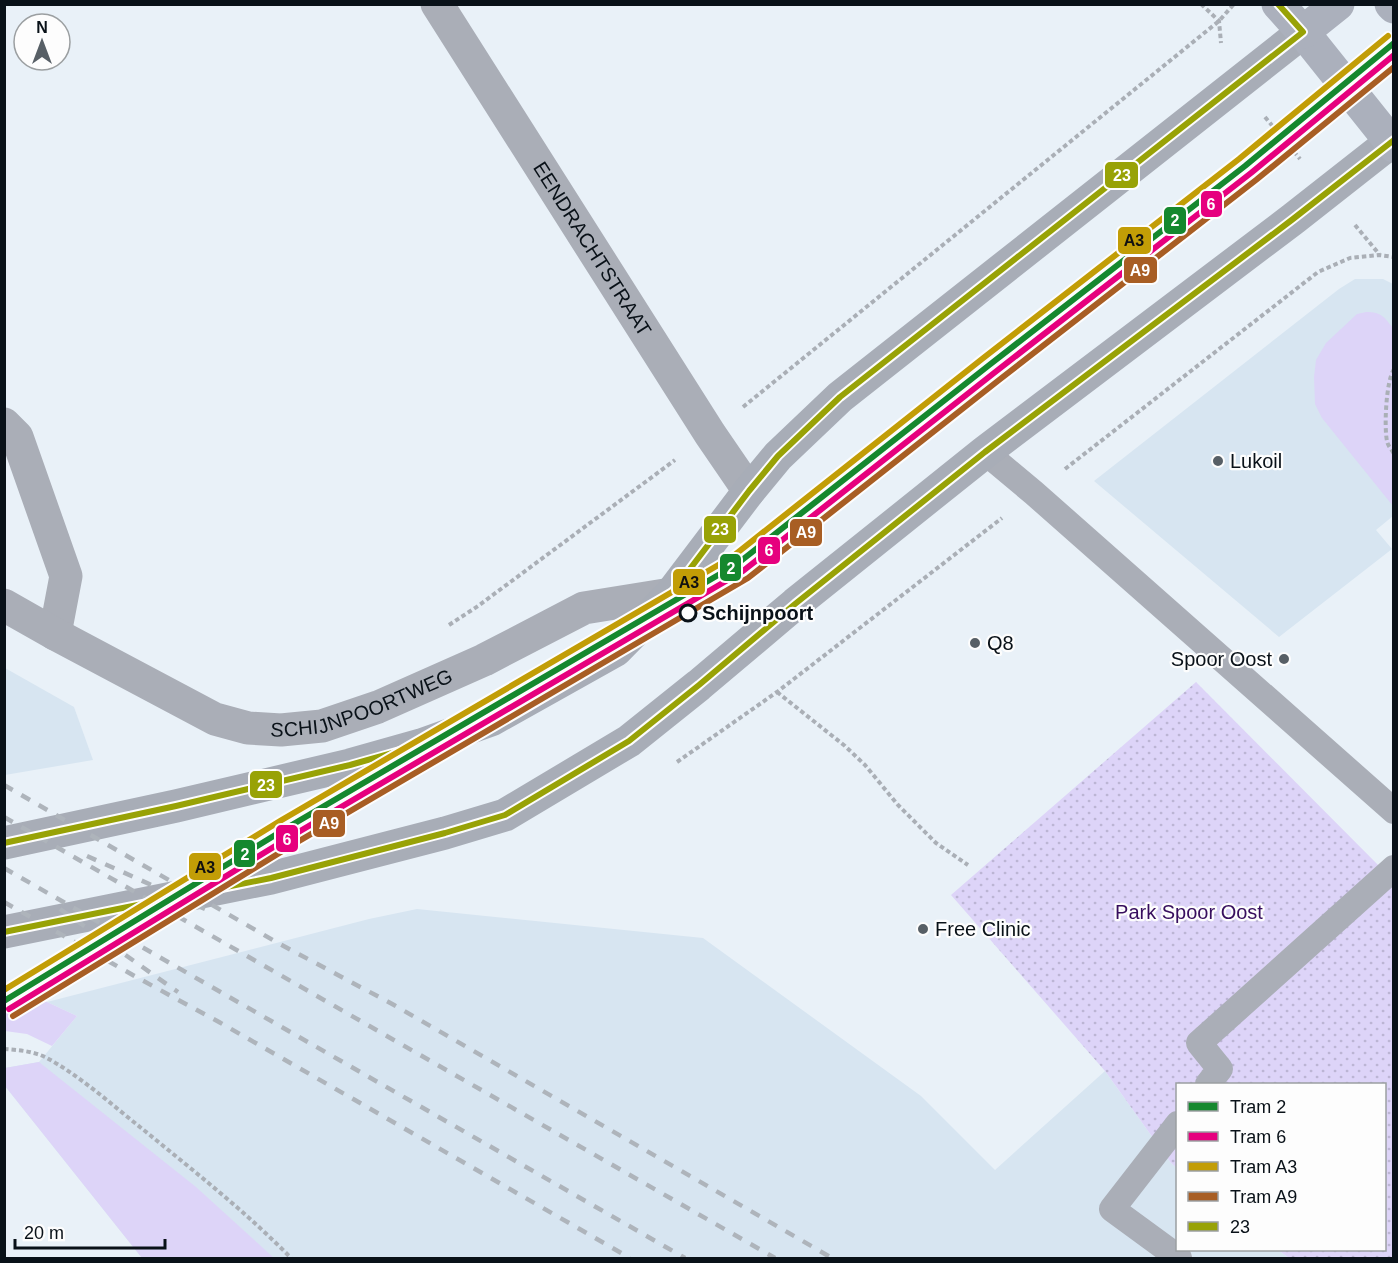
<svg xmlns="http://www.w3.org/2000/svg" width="1398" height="1263" font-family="Helvetica,sans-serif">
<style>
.built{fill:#d7e5f1}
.grass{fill:#ddd4f8}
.park{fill:url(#park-dots)}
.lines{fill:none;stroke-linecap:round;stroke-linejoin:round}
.path{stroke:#aaafb6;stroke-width:4;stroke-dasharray:4.5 3;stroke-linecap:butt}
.lane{stroke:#aaaeb7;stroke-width:26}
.street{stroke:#aaaeb7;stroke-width:33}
.secondary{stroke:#a8adb7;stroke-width:33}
.primary{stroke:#abb0bc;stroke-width:33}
.tram{stroke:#aeb4bb;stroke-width:1.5}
.rail{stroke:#aeb4bb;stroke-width:4.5;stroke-dasharray:10 10;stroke-linecap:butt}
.bus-1-casing{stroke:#fdfdfd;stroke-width:10}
.bus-1{stroke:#98a206;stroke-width:6}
.tram-1-casing{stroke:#fdfdfd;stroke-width:10}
.tram-2-casing{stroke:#fdfdfd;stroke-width:10}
.tram-3-casing{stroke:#fdfdfd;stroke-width:10}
.tram-4-casing{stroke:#fdfdfd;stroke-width:10}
.tram-1{stroke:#15882e;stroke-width:6}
.tram-2{stroke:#e6007e;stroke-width:6}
.tram-3{stroke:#c29d06;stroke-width:6}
.tram-4{stroke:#a85e24;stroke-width:6}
.poi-dot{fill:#575f66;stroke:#fdfdfd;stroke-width:2}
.stop-dot{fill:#fdfdfd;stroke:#091118;stroke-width:3}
.labels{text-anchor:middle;stroke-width:4.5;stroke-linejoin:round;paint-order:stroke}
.street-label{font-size:20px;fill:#091118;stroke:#fdfdfd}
.poi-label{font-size:20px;fill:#091118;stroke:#fdfdfd;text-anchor:start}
.stop-label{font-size:20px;font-weight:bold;fill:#091118;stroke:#fdfdfd;text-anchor:start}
.park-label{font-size:20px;fill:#370e5e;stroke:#fdfdfd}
.line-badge{stroke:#fdfdfd;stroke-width:2}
.badge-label{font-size:16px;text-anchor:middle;font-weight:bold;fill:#fff}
.pale-badge-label{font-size:16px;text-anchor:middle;font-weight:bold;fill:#111}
</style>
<defs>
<pattern id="park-dots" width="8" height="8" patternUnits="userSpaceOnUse" patternTransform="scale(1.5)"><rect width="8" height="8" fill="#ddd4f8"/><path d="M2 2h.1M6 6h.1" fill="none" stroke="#bcb5d4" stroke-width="1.8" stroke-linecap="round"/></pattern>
</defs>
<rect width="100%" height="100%" fill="#e9f1f8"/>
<!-- built -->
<g class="built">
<polygon points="1355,279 1383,279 1393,284 1393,516 1376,530 1392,549 1279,637 1094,481 1339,289"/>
<polygon points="5,668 74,707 93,760 5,775"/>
<polygon points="417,909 703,938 921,1096 995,1170 1105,1071 1171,1163 1177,1168 1178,1250 1278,1250 1289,1258 142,1258 5,1086 5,1068 39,1062 77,1016 47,1002 369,919"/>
</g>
<!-- grass -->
<g class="grass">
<path d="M1366 312C1382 312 1384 317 1393 328V506L1322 418 1315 404 1314 377 1316 360 1326 343 1357 314Z"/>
<polygon points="33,993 47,1002 77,1016 52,1046 27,1034 5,1031 5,999"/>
<polygon points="39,1062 196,1187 274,1258 142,1258 5,1086 5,1068"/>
</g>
<!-- park -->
<polygon class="park" points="1196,682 1393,880 1393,1258 1289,1258 1278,1250 1384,1250 1384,1084 1178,1084 1177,1168 1171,1163 1105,1071 951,895"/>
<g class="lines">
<!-- path -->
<g class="path">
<polyline points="1201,4 1219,21 1221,43"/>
<polyline points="1265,117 1300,159"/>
<polyline points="1355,225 1379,254"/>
<path d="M1394 369C1386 381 1384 427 1387 441 1388 446 1392 450 1394 454"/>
<polyline points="743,407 1219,21 1234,4"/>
<polyline points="1065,469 1318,272 1350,258 1379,255 1394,257"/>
<polyline points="449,625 478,606 675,460"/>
<polyline points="777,692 845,746 865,765 898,805 936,843 968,865"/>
<polyline points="677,762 777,692 1002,518"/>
<path d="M4 1049C18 1050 32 1051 45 1057 81 1076 113 1106 145 1131 195 1172 246 1212 291 1258"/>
</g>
<!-- lane -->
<g class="lane">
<polyline points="985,452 1034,493 1394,811"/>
<polyline points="1208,1084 1220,1069 1199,1043 1394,868"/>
<polyline points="1178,1124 1112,1209 1179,1258"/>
</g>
<!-- street -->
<g class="street">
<path id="s1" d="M437 4 710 434 749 491"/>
<polyline points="4,424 17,437 66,576 55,634"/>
<path id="s2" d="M4 605 55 634 215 719 248 728 281 730 322 726 378 707 484 660 584 608 671 594"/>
</g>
<!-- secondary -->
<g class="secondary">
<polyline points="4,843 176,806 350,765 421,745 491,720 616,650 671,594 749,491 778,456 840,397 1303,32"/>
<polyline points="4,932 271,878 445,833 505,815 629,741 699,685 795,604 985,452 1293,219 1391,142"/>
</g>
<!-- primary -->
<g class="primary">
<polyline points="1278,4 1303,32 1394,146"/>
<polyline points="1391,4 1394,7"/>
<polyline points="1303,32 1338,4"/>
</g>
<!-- tram -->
<polyline class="tram" points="940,390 953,383 1008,363 1032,351"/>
<!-- rail -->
<g class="rail">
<polyline points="4,785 278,943 394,1005 832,1258"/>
<polyline points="4,817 775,1258"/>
<polyline points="87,856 205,909"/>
<polyline points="4,868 685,1258"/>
<polyline points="4,902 138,978 219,1022 630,1258"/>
<polyline points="60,909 178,992"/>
</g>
<!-- bus-1 casing -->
<g class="bus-1-casing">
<g id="bus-1">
<polyline points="4,843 176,806 350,765 421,745 491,720 616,650 671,594 749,491 778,456 840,397 1303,32 1278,4"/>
<polyline points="4,932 271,878 445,833 505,815 629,741 699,685 795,604 985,452 1293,219 1394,140"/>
</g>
</g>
<!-- bus-1 -->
<use href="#bus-1" class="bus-1"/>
<!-- tram-1 casing -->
<g class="tram-1-casing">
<polyline id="tram-1" points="4,1001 285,829 737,564 988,366 1245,166 1394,43"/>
</g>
<!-- tram-2 casing -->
<g class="tram-2-casing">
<polyline id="tram-2" points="9,1009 290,837 743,571 994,373 1251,173 1394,55"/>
</g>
<!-- tram-3 casing -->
<g class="tram-3-casing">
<polyline id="tram-3" points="4,990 280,821 732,557 982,359 1239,159 1388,36"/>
</g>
<!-- tram-4 casing -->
<g class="tram-4-casing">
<polyline id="tram-4" points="13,1016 294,844 748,578 999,380 1256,180 1394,67"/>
</g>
<!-- tram-1 -->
<use href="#tram-1" class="tram-1"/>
<!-- tram-2 -->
<use href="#tram-2" class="tram-2"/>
<!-- tram-3 -->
<use href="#tram-3" class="tram-3"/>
<!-- tram-4 -->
<use href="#tram-4" class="tram-4"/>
</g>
<!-- markers -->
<g class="poi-dot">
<circle cx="1218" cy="461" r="6"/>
<circle cx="975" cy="643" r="6"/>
<circle cx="1284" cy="659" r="6"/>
<circle cx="923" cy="929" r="6"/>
</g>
<circle class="stop-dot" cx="688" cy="613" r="8"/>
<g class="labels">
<!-- street labels -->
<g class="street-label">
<text dy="7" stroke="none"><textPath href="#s1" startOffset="290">EENDRACHTSTRAAT</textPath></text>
<text dy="7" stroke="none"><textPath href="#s2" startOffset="392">SCHIJNPOORTWEG</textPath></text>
</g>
<!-- poi labels -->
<g class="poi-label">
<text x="1230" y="468">Lukoil</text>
<text x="987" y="650">Q8</text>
<text x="1272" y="666" text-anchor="end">Spoor Oost</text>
<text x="935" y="936">Free Clinic</text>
</g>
<!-- stop labels -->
<g class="stop-label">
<text x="702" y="620">Schijnpoort</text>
</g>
<!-- park labels -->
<g class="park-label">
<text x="1189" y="919">Park Spoor Oost</text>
</g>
</g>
<g class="line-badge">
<rect x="1104" y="161" width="35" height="28" rx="6" fill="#98a206"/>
<rect x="1200" y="190" width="23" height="28" rx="6" fill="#e6007e"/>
<rect x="1163" y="206" width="24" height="29" rx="6" fill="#15882e"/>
<rect x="1117" y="226" width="35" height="29" rx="6" fill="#c29d06"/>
<rect x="1123" y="256" width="35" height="28" rx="6" fill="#a85e24"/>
<rect x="703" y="515" width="34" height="29" rx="6" fill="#98a206"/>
<rect x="789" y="518" width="34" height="29" rx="6" fill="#a85e24"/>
<rect x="757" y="536" width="24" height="29" rx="6" fill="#e6007e"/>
<rect x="719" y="553" width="23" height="29" rx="6" fill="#15882e"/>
<rect x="672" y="568" width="34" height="28" rx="6" fill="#c29d06"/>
<rect x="249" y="770" width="34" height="29" rx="6" fill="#98a206"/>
<rect x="312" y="809" width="34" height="29" rx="6" fill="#a85e24"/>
<rect x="275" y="824" width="24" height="29" rx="6" fill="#e6007e"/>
<rect x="233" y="839" width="23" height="29" rx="6" fill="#15882e"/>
<rect x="188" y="852" width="34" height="29" rx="6" fill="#c29d06"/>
</g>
<g class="badge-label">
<text x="1122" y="181">23</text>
<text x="1211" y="210">6</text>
<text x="1175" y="226">2</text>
<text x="1140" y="276">A9</text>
<text x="720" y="535">23</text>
<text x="806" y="538">A9</text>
<text x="769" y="556">6</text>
<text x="731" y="574">2</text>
<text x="266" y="791">23</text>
<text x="329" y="829">A9</text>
<text x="287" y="845">6</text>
<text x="245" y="860">2</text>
</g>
<g class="pale-badge-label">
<text x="1134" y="246">A3</text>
<text x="689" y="588">A3</text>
<text x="205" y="873">A3</text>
</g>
<!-- border -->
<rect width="1398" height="1263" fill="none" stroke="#091118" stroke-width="12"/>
<!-- legend -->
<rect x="1176" y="1083" width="210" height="168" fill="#fdfdfd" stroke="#9b9fa1" stroke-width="1.5"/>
<rect x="1188" y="1102" width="30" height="9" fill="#15882e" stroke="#9b9fa1" stroke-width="1.5"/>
<text x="1230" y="1113" font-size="18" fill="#091118">Tram 2</text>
<rect x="1188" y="1132" width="30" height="9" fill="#e6007e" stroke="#9b9fa1" stroke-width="1.5"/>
<text x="1230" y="1143" font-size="18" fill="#091118">Tram 6</text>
<rect x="1188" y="1162" width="30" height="9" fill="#c29d06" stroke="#9b9fa1" stroke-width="1.5"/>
<text x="1230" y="1173" font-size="18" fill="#091118">Tram A3</text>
<rect x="1188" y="1192" width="30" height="9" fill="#a85e24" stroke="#9b9fa1" stroke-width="1.5"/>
<text x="1230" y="1203" font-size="18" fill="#091118">Tram A9</text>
<rect x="1188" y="1222" width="30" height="9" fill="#98a206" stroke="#9b9fa1" stroke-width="1.5"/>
<text x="1230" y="1233" font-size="18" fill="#091118">23</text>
<!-- north arrow -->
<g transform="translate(42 42)"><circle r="28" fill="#fdfdfd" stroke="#9b9fa1" stroke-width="1.5"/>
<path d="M0-4.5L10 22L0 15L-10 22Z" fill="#575f66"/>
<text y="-9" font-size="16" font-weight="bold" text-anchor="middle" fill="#091118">N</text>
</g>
<!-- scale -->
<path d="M15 1239v9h150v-9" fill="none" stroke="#091118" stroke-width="3"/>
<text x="24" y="1239" font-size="18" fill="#091118" stroke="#fdfdfd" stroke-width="4.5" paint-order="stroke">20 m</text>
</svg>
